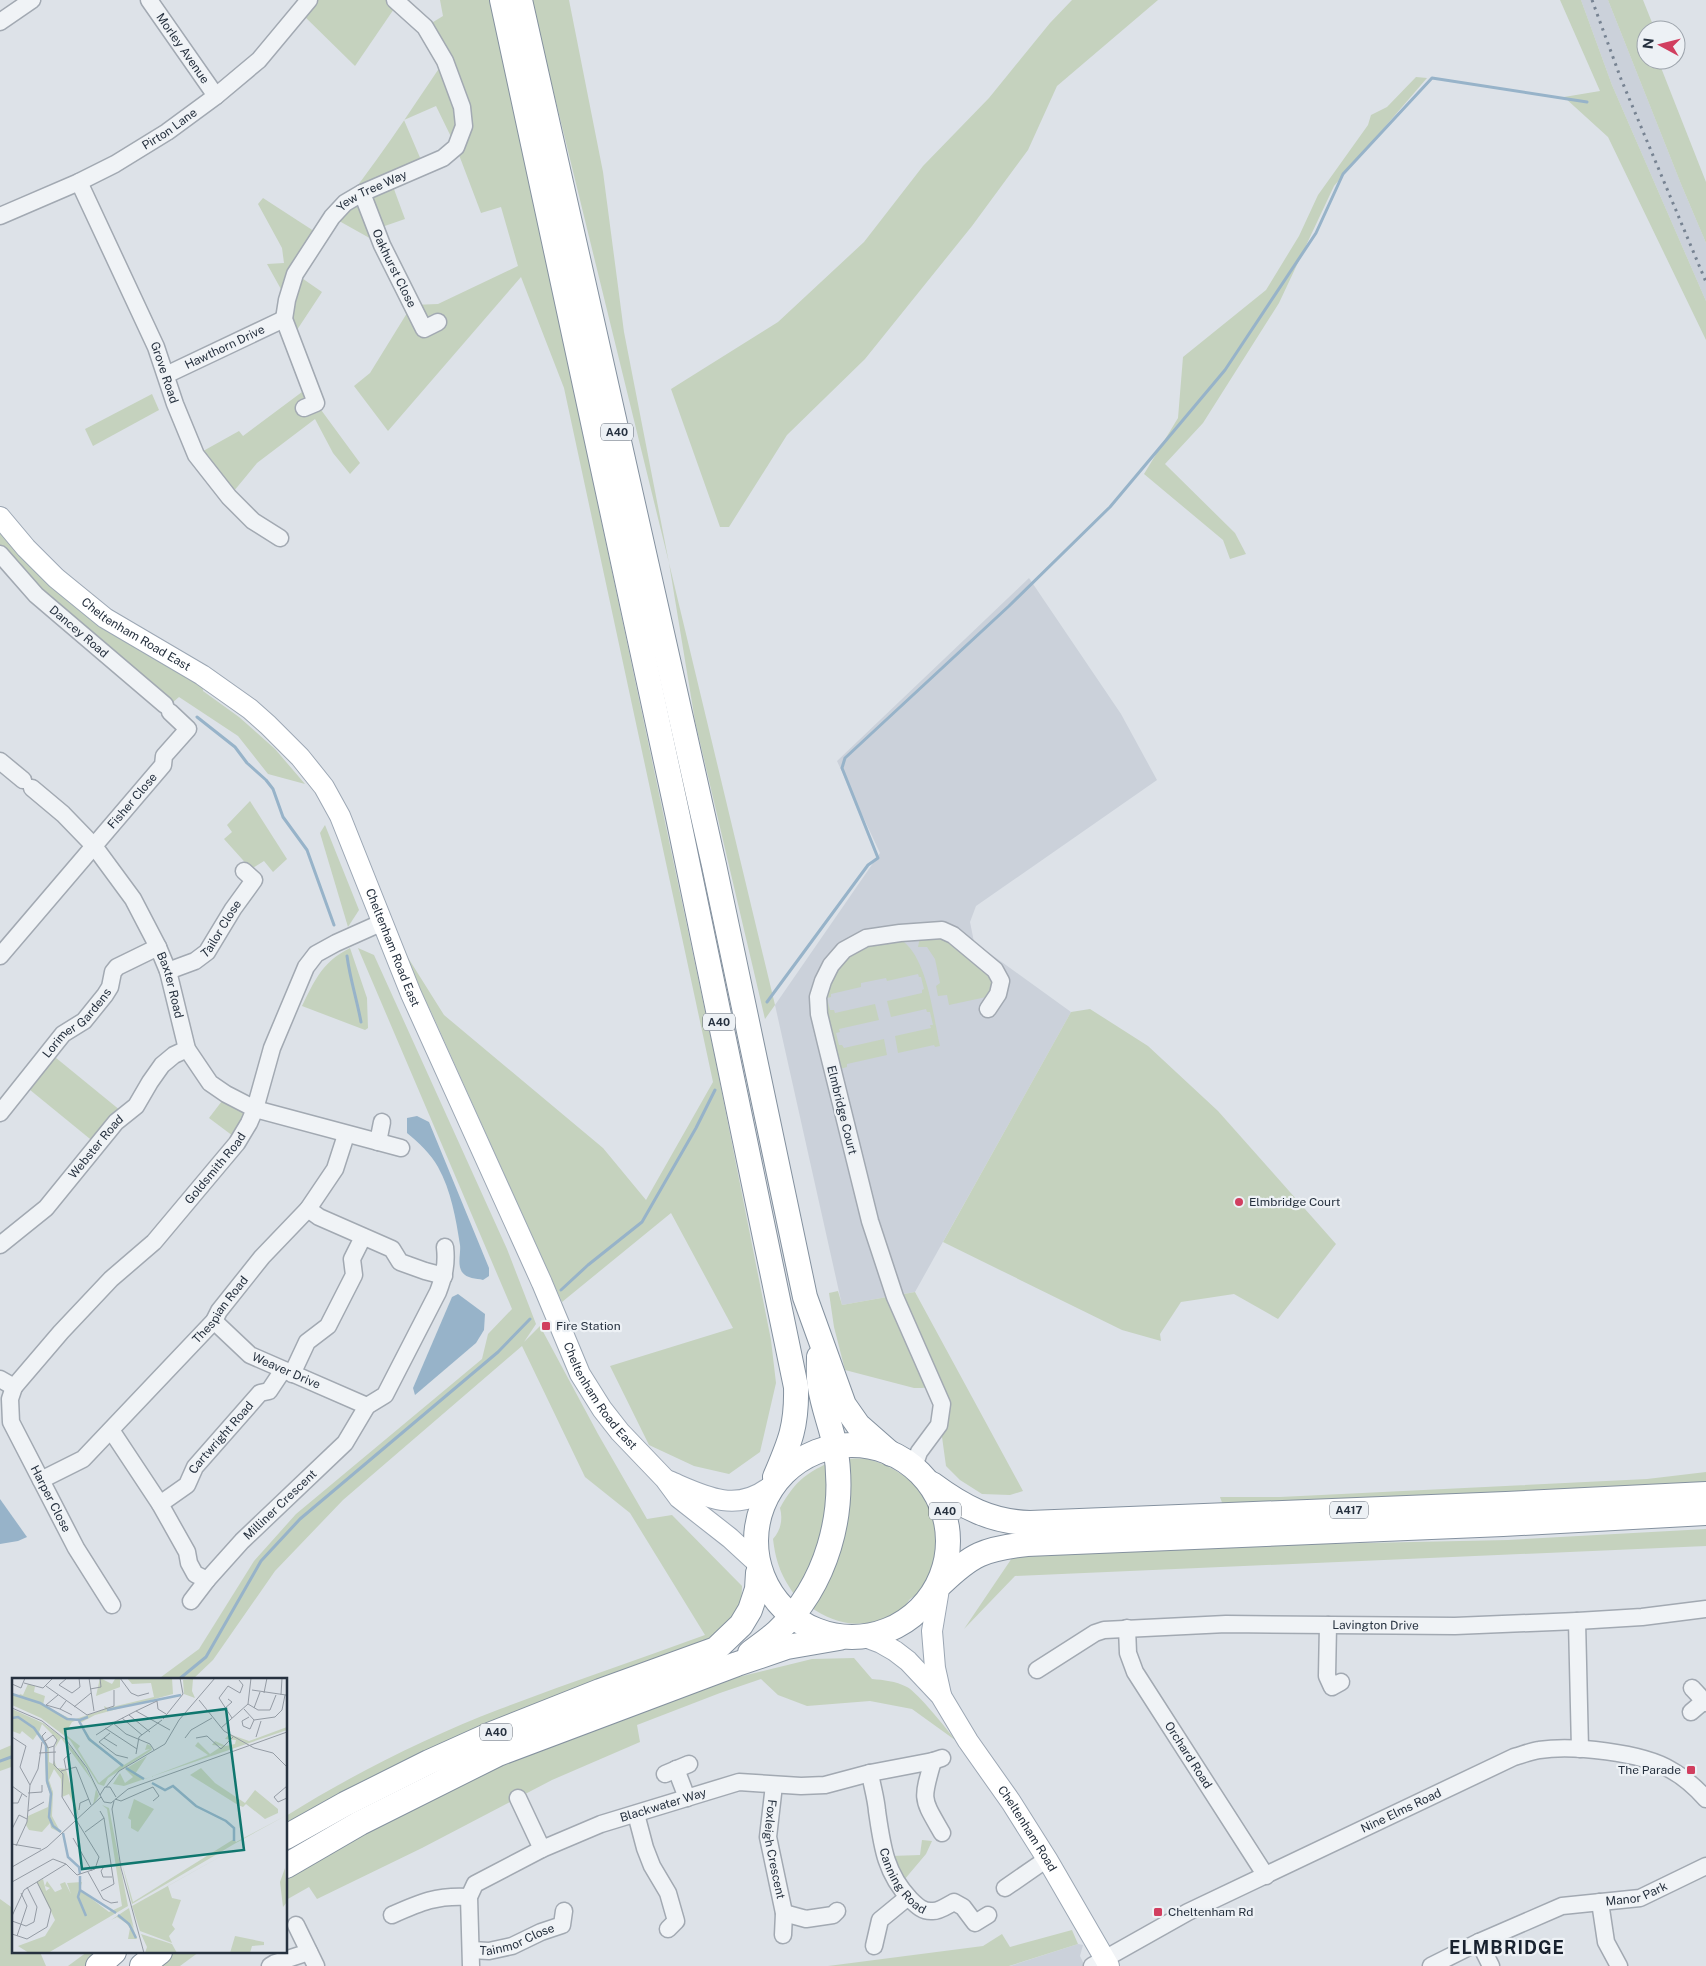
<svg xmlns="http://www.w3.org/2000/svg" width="1706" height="1966" font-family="'Public Sans',sans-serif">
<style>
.built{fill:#cbd1da}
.green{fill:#c5d2be}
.water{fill:#97b3c9}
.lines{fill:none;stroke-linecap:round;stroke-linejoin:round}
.stream{stroke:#97b3c9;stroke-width:3}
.minor-casing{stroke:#a2a9b2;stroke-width:19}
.major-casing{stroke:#9ca7b4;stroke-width:22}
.highway-casing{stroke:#84919f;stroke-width:26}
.minor{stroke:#f0f3f6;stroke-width:16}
.major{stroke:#fff;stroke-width:20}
.highway{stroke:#fff;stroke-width:24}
.rail{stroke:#778392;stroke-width:3;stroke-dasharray:2.5 5;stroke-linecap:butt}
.poi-dot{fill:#d13e5f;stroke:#edf1f5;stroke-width:2}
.labels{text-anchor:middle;stroke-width:4.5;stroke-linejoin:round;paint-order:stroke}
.shield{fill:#edf1f5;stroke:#626b76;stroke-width:1}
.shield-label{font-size:11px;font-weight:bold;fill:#26313f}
.street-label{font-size:12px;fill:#26313f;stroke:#edf1f5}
.poi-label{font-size:12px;fill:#26313f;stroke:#edf1f5;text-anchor:start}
.district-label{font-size:18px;font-weight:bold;letter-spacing:1px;fill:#19222f;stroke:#edf1f5}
.inset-river{fill:none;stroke:#97b3c9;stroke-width:2.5}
.inset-road{fill:none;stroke:#949ba4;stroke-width:1}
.view{fill:#0f766e;fill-opacity:0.15;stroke:#0f766e;stroke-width:2.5}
.inset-edge{fill:none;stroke:#26313f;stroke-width:2.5}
</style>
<rect width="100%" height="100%" fill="#dde2e8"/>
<!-- built -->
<g class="built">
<polygon points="1581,0 1608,0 1681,184 1706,243 1706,301 1612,85"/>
<polygon points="1029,578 1121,714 1157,780 976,906 970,922 974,942 1071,1012 915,1292 842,1305 775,1005 880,853 837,761"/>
<polygon points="1078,1944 1083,1945 1080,1956 1085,1966 1010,1966"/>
</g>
<!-- green -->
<g class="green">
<polygon points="309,0 395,0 398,3 355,66 300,12"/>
<path d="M440 0H491L715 1058 771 1340 776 1383 760 1452 729 1474 694 1466 649 1445 610 1366 733 1328 671 1213 562 1302 433 1016 395 937 444 1015 603 1148 646 1200 713 1082 564 388 521 277 388 431 354 386 370 373 412 305 438 304 518 266 501 207 481 213 456 147 436 106 404 120 424 167 391 181 405 219 376 229 382 245 332 217C374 168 408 114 444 61L425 27 443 16Z"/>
<polygon points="531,0 569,0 603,172 624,332 669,563 775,1005 765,1019 695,721 669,563"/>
<polygon points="1072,0 1158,0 1057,86 1028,150 972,226 865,359 787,435 729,527 720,527 671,389 778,322 864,242 923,166 989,98 1050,23"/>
<polygon points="1560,0 1581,0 1612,85 1706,301 1706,340 1608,137 1564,97 1600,91"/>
<polygon points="1608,0 1643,0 1655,30 1646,30 1646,60 1658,60 1706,182 1706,243 1681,184"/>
<polygon points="1416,77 1427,78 1334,186 1279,303 1203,423 1165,464 1235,533 1246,554 1230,559 1223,540 1144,474 1178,418 1183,357 1266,290 1299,236 1318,195 1368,125 1371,115 1387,107"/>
<polygon points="263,198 320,235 296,274 322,292 291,339 287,300 267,264 284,263 282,248 258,204"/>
<polygon points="310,386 316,403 360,463 350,474 333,453 315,419 257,463 229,497 196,455 239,431 243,436"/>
<polygon points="152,394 159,410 93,446 85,429"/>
<polygon points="0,517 56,578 202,675 203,691 239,717 275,749 305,784 268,774 238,736 179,697 172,703 0,554"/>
<polygon points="250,801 287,859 273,872 264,861 251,869 224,839 232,832 227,825"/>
<polygon points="325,825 359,910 348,927 320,833"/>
<polygon points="933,935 946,938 994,975 991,996 949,1005 947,995 938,996 936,986 940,983 935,959 927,947 918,947 920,937"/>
<path d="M889 939C894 939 900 939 904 942 928 962 933 1016 940 1046L935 1047 934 1045 898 1053 895 1036 931 1028 930 1025H933L930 1012H927L926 1009 891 1017 887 1001 922 993V990L924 989 921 977H919L918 974 887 981 886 978 861 983V987L831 994V997L827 998 830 1010H834L835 1013 875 1004 879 1020 839 1029 840 1032 836 1033 839 1045H842L844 1048 884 1039 887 1055 847 1064V1067L840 1069 825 1003 829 984 840 964 860 948Z"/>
<path d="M350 948 367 998 368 1028 365 1030 302 1006C315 980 322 962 350 948Z"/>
<path d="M358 948 374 955 507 1249 536 1324 524 1342 540 1326 598 1434 647 1519 672 1515 742 1586 741 1612 710 1644 286 1827V1816C353 1774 427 1737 500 1709 568 1683 637 1660 705 1635L630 1513 585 1477 522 1346 343 1500 275 1571 213 1660 192 1680H157L199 1649 254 1561 296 1514 482 1359 488 1334 512 1309Z"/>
<polygon points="1090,1009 1148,1046 1218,1111 1336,1244 1278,1319 1234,1294 1181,1302 1160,1334 1161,1341 1122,1330 943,1242 1071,1012"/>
<polygon points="50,1053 121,1111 95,1143 24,1085"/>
<polygon points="222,1101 246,1112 233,1136 209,1118"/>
<polygon points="838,1291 842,1305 915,1292 1023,1491 1010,1495 982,1494 960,1480 946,1466 935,1386 922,1388 914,1388 845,1370 834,1327 829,1293"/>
<path d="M844 1459C851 1459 860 1458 867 1459 906 1468 944 1503 941 1546 939 1563 932 1579 923 1593 904 1599 912 1601 900 1611 897 1613 892 1615 889 1616 860 1630 834 1624 809 1606Z"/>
<path d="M830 1462 827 1528 796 1597C782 1577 776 1564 773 1539 781 1530 783 1519 780 1508 795 1482 803 1475 830 1462Z"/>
<polygon points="1706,1472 1706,1484 1224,1508 1220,1497 1280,1497 1647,1479"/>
<polygon points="1706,1529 1706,1546 1015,1576 964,1629 1014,1555 1084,1549 1508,1540"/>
<path d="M854 1658 872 1679C884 1680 895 1681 907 1687 917 1692 948 1730 955 1740L912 1709 870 1701 807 1706 778 1695 761 1679 720 1693 637 1725 640 1742 552 1780 422 1848 317 1899 309 1887 286 1900V1875L509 1759 722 1681 812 1659Z"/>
<polygon points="14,1744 14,1766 0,1771 0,1750"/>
<polygon points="922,1840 932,1841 926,1854 904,1880 891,1856 920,1855"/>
<polygon points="0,1899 14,1909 14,1952 40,1952 46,1966 0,1966"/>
<polygon points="1072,1930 1078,1944 1009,1966 828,1966 983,1946 1002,1934 1010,1947"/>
<polygon points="87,1952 102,1952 85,1966 68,1966"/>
<polygon points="173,1952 199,1952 180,1966 154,1966"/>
</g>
<!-- water -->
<g class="water">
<path d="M417 1116 429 1122 489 1268V1276L483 1280C476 1278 467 1279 462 1272 457 1265 461 1253 460 1245 456 1219 451 1190 438 1167 431 1154 418 1142 407 1133V1118Z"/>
<polygon points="458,1294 485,1314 484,1330 476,1343 415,1395 413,1388 452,1297"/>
<polygon points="0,1499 27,1537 18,1541 0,1544"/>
</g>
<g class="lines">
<!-- stream -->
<g class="stream">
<polyline points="197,717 235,747 247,763 266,780 273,789 283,817 307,850 334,925"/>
<path d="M347 956C350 979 357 1000 361 1022"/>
<polyline points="767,1002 868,865 878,858 842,768 845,758 1009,606 1110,507 1225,370 1316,233 1343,174 1432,78 1587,102"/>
<polyline points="561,1290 588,1265 642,1222 696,1128 715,1090"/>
<polyline points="178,1680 206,1657 261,1561 300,1519 498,1352 530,1319"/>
<polyline points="0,1761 14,1756"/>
</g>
<!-- minor casing -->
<g class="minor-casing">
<g id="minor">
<path id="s1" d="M149 0 216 96"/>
<polyline points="0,22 32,0"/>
<path id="s2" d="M79 182 156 347 175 404 196 455 229 497 253 521 280 538"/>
<path id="s3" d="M362 193 382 245 424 329 438 322"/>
<path id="s4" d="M0 216 79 182 115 164 167 132 216 96 259 60 309 0"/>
<path id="s5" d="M166 375 284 319"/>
<path id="s6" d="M304 408 316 403 284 319 287 300 295 274 332 217 345 203 362 193 443 158 456 147 464 126 462 107 445 61 425 27 395 0"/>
<path id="s7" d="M0 554 36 595 165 705"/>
<polyline points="0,761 23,780"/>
<path id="s8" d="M32 788 63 814 94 846 133 899 158 947 168 971 187 1049 210 1083 226 1094 255 1109 401 1148"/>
<path id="s9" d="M0 956 163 765 164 756 188 729 170 712"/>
<path id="s10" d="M168 971 195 961 207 952 233 909 254 880 244 871"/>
<path id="s11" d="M0 1113 63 1034 84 1021 105 995 110 987 113 972 117 967 158 947"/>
<polyline points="378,1142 382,1122"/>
<polyline points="308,1209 319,1217 392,1249 400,1262 425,1271 444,1276"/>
<path id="s12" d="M0 1245 46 1208 116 1122 136 1106 150 1082 162 1065 174 1055 187 1049"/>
<path id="s13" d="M214 1321 250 1355 367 1406"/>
<polyline points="292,1374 307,1342 328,1326 354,1275 352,1259 363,1237"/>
<path id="s14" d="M0 1379 14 1387 61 1332 111 1279 154 1242 237 1143 249 1123 255 1109 272 1048 306 967 316 954 336 943 383 922"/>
<path id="s15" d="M14 1387 10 1399 11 1422 76 1548 112 1605"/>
<path id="s16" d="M111 1430 160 1504 187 1552 189 1563 195 1574 207 1580 242 1541 345 1443 367 1406 385 1395 438 1292C444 1276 447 1264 445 1247"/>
<polyline points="914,1467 919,1452 939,1425 942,1404 895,1297 870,1221 826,1043 819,1014 818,997 823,981 831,965 844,950 866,938 900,933 942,930 953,935 995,970 1001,981 998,994 988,1009"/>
<path id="s17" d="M41 1480 83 1459 214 1321 219 1311 262 1257 308 1209 335 1169 346 1135"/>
<path id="s18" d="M160 1504 187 1485 195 1467 260 1393 269 1391 283 1370"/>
<polyline points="191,1601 207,1580"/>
<polyline points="1577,1621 1580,1749"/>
<polyline points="1328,1625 1327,1676 1332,1687 1341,1682"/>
<path id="s19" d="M1127 1628 1128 1653 1135 1672 1266 1876"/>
<path id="s20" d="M1037 1670 1095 1633 1104 1630 1226 1624 1455 1626 1577 1621 1642 1617 1706 1609"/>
<polyline points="1692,1688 1706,1703"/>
<polyline points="1691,1712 1704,1701"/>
<path d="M933 1761C921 1801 922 1798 942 1833"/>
<polyline points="676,1769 687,1798"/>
<path id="s21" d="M870 1773C872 1786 876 1798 877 1811 882 1845 885 1873 910 1899 917 1906 923 1912 933 1911 940 1911 948 1905 954 1902L963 1907 975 1923 988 1915"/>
<polyline points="665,1774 689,1764"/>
<path id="s22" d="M774 1785 768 1837 784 1913 783 1935"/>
<polyline points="518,1798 542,1849"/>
<polyline points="636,1814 645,1848 652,1866 668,1893 676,1921 668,1929"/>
<polyline points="1005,1888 1047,1859"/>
<polyline points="1600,1902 1606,1942 1619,1966"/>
<polyline points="784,1913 806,1919 833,1915 837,1911"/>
<path d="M392 1915C421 1902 437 1895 469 1897"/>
<polyline points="296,1925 316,1966"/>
<polyline points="1479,1942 1491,1966"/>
<polyline points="874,1946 880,1920 908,1897"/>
<path id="s23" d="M471 1950 489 1951 512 1946 541 1932 562 1925 564 1911"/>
<polyline points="270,1966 275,1963 309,1952"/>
<path id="s24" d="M471 1966 469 1897 475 1884 542 1849 601 1824 739 1782 801 1786 825 1785 870 1773 933 1761 942 1758"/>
<path id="s25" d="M1092 1966 1188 1912 1514 1757C1522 1755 1531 1751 1539 1750 1572 1745 1642 1752 1671 1770 1684 1777 1696 1788 1706 1799"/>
<path id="s26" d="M1431 1966 1479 1942 1562 1906 1640 1898 1706 1866"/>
</g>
</g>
<!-- major casing -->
<g class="major-casing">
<g id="major">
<path id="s27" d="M0 517 26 548 56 578 105 618 202 675 250 709 268 725 300 757 324 787 340 816 411 994 542 1283 580 1374 602 1409 620 1432 665 1479 679 1498 730 1538 755 1561"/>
<path d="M669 1481C702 1495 734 1513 767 1489"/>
<polyline points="939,1589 932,1631 935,1668 941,1695"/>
<path id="s28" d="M865 1637 881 1643 895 1651 908 1661 941 1696 968 1741 1011 1802 1047 1859 1109 1966"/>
</g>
</g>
<!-- highway casing -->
<g class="highway-casing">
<g id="highway">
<path d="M502 0 678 817 796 1387C797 1426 790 1442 775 1477"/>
<polyline points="520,0 714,865 805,1297 844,1405 858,1425 891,1454"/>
<circle cx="852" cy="1541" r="96"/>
<path d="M932 1484C963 1507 991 1522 1030 1523L1506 1504 1706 1494"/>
<path d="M941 1584C972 1554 984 1549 1027 1544L1503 1524 1706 1513"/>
<path d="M750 1653C759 1646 768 1640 777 1632 827 1585 847 1513 835 1446 831 1426 823 1407 820 1387 818 1377 819 1366 819 1357"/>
<polyline points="286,1837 345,1804 429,1762 489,1735 600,1691 716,1649 741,1625 750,1610 757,1589 758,1573"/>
<polyline points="286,1866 360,1823 498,1754 737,1664 787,1647 839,1638"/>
<polyline points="98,1966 114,1952"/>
<polyline points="142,1966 160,1952"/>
</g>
</g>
<!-- minor -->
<use href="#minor" class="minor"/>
<!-- major -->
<use href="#major" class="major"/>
<!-- highway -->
<use href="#highway" class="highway"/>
<!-- rail -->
<polyline class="rail" points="1592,0 1621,79 1706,282"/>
</g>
<!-- markers -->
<g class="poi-dot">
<circle cx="1239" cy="1202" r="5"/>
<rect x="541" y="1321" width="10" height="10" rx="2.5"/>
<rect x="1686" y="1765" width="10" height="10" rx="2.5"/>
<rect x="1153" y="1907" width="10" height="10" rx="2.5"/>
</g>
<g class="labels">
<!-- shield labels -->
<g class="shield">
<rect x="601" y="423.5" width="32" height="17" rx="4"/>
<rect x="703" y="1013.5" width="32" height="17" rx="4"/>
<rect x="1330" y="1501.5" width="38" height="17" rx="4"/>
<rect x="929" y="1502.5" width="32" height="17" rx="4"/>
<rect x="480" y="1723.5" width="32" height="17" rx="4"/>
</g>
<g class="shield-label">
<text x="617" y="436">A40</text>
<text x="719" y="1026">A40</text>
<text x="1349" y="1514">A417</text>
<text x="945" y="1515">A40</text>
<text x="496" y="1736">A40</text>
</g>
<!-- street labels -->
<g class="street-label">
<text dy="4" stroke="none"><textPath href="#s1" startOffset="59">Morley Avenue</textPath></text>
<text dy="4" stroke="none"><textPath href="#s4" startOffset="191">Pirton Lane</textPath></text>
<text dy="4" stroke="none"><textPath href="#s6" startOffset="266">Yew Tree Way</textPath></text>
<text dy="4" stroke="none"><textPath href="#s3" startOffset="82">Oakhurst Close</textPath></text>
<text dy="4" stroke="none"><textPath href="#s5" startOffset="65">Hawthorn Drive</textPath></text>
<text dy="4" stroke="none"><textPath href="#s2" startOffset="209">Grove Road</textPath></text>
<text dy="4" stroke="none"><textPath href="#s7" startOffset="111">Dancey Road</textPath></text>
<text dy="4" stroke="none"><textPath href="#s27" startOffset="181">Cheltenham Road East</textPath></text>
<text dy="4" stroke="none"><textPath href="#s9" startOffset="204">Fisher Close</textPath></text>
<text dy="4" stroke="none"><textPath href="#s10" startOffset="71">Tailor Close</textPath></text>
<text dy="4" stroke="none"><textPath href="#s27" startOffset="600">Cheltenham Road East</textPath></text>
<text dy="4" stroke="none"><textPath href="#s8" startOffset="245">Baxter Road</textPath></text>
<text dy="4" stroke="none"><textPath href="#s11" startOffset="119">Lorimer Gardens</textPath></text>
<text transform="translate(842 1110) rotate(76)" y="4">Elmbridge Court</text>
<text dy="4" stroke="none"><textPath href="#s12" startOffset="138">Webster Road</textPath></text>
<text dy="4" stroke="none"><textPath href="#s14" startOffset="314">Goldsmith Road</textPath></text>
<text dy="4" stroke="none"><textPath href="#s17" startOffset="250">Thespian Road</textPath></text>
<text dy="4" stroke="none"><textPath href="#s13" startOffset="89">Weaver Drive</textPath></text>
<text dy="4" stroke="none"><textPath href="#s27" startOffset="1095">Cheltenham Road East</textPath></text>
<text dy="4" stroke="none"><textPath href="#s18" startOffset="92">Cartwright Road</textPath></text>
<text dy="4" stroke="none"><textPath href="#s15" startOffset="122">Harper Close</textPath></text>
<text dy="4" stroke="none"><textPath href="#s16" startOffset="286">Milliner Crescent</textPath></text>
<text dy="4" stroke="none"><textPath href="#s20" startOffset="350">Lavington Drive</textPath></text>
<text dy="4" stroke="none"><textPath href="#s19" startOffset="144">Orchard Road</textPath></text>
<text dy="4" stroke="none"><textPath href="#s24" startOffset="288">Blackwater Way</textPath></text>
<text dy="4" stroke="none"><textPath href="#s25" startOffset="346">Nine Elms Road</textPath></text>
<text dy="4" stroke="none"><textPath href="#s28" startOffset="256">Cheltenham Road</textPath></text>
<text dy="4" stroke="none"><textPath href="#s22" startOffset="65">Foxleigh Crescent</textPath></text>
<text dy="4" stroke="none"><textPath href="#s21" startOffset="115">Canning Road</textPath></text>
<text dy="4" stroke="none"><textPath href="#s26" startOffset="220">Manor Park</textPath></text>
<text dy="4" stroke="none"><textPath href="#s23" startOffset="48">Tainmor Close</textPath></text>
</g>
<!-- poi labels -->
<g class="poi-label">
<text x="1249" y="1206">Elmbridge Court</text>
<text x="556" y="1330">Fire Station</text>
<text x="1681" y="1774" text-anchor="end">The Parade</text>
<text x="1168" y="1916">Cheltenham Rd</text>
</g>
<!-- district labels -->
<g class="district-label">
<text x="1507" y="1954">ELMBRIDGE</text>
</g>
</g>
<!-- overview -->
<g transform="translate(12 1678)">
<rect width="275" height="275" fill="#dde2e8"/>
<path d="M88 0 100 6 103 1 108 0V9L84 18ZM115 0H160L161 16 83 37 68 45 81 64 112 87 138 71 133 72 135 66 139 68 140 72 96 100 92 108 86 106 58 62 29 40 0 27V15L7 18 10 11 8 16 11 17 16 6 23 8 22 14 33 18 31 27 61 42 93 31 92 28 96 30 142 19 139 5 120 6ZM66 42 77 63 109 87 87 105 66 71 68 68 53 56 60 44ZM181 1 180 13 183 20 172 16 171 2ZM0 31 31 45 51 60 70 83 83 108 87 118 81 127 84 111 79 101 49 60 43 70 45 61 30 46 27 54 37 70V84L41 86 42 82 45 90 54 91 67 139 57 116 50 119 49 101 42 91 37 102 41 114 40 138 49 155 39 150 38 145 30 154 17 152 14 147 16 138 36 129 38 116 34 105 33 68 26 55 21 62 10 53 8 56 0 53ZM275 49V52L112 108 101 106 108 95 113 105 121 99 113 91 135 78 123 96 133 101 196 77 183 68 186 64 198 76 210 68 200 67 203 63 214 68 223 66 224 62 213 61 217 56 237 63ZM189 90 203 105 233 125 243 112 266 131V135L253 141 234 126 231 129 226 127 178 97ZM122 121 142 131 126 154 119 150V142L116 140ZM90 127 97 130 116 228 36 275H17L6 268 33 258 43 242 25 204 31 201 34 213 38 210 33 208 35 203 43 214 50 211 48 206 53 204 59 216 55 205 70 204 68 212 97 234 110 228 95 131ZM275 137 224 165 120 226 109 182 121 224 222 161 224 164ZM275 141 156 208 160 220 169 222 160 247 163 251 157 258 160 265 128 253 120 228ZM273 190 275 224 271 229 268 204ZM117 230 122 251 119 244 125 261H116L118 250 114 245 105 239 99 242ZM129 256 160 266 165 275H133L135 269ZM223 258 252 264V267L240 268 238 275H218Z" fill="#c5d2be" fill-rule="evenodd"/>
<path class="inset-river" d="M0 16 28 25 55 41 68 42 76 39M95 32 169 17M0 40 6 39 22 50 34 67 35 103 39 116 37 139 41 148 49 154M67 43 77 61 111 88M114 90 132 101M140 105 153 112 161 108 184 128 214 143 222 150V163M51 155 56 179 67 189 68 196M68 198V212L104 235M68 212 66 219 74 238M106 237 117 246 124 260"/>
<path class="inset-road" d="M55 0 47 7 60 15 68 9 67 0M77 0 82 33M108 0 119 15 126 18 137 15M12 5 31 10 41 0M0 6 9 10 13 0M34 8 75 37 102 28V12M78 11 89 9 88 0M240 12 274 17M252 15 255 0M46 17 34 27 48 31M269 17 270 0M187 22 212 53 242 70 261 75 275 89M54 23 48 31 60 37M236 26 246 32H258L264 17M62 29 79 15M0 30 30 43 55 63 75 90 88 117M242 30 248 14M212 31 220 24 216 21M232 31 242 42 263 39 270 32 273 17M124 33 145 23 146 31 154 36M117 37 138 54M237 39 230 43 231 48 238 51 242 42M110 40 130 57M220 40 207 20 216 8 228 15 231 7 227 2M151 41 171 16 168 0M93 50 125 71M209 50 236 26 239 0M34 54 30 58 36 70 42 68M98 55 87 64 104 77 116 80M84 57 101 46M0 59 14 68 8 89 18 107 15 144 4 168M244 59 249 43M92 60 105 68M173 60 179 52 200 40M184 60 195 58 209 71 221 59M33 63 41 57 45 62 42 68M42 68V87L51 96 50 119 87 179 83 191 65 197 54 186M142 72 138 66 114 56 101 45 124 33 158 52M27 75 44 74M124 76 127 59 150 42M54 91 52 81 59 75M49 93 64 89 79 127M18 107 26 91 30 64M0 108 15 119M275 108 262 119 266 124 275 120M94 109 107 93 153 66 167 42 203 0M16 115 30 114V107M104 119 98 109H93L88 117 92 124 99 125 116 111 275 54M103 121 109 123 141 109 147 118 141 123M102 123 100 131 109 190 132 275M0 125H6L10 116M67 132 68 125 77 121M16 133 32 124M88 133 92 140 102 206 89 213M0 151 7 137 15 141M73 154 92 140M61 160 80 193M0 166 29 171M93 187 89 193 91 199H100M0 189 35 169 89 119M76 194 91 221 99 225 106 224M0 204 41 181 54 186M0 238 12 212 54 186M0 243 14 248 22 244 25 229 15 209M0 256 15 261 35 249 39 232 25 204M5 258 15 228 9 215"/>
<path class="view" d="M214 31 232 172 70 191 53 51Z"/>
<rect width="275" height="275" class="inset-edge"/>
</g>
<!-- north arrow -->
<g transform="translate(1661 45) rotate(277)"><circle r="24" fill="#edf1f5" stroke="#9da4ac"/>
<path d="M0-4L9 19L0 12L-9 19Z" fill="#d13e5f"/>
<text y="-8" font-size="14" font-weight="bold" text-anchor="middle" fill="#26313f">N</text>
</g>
</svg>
